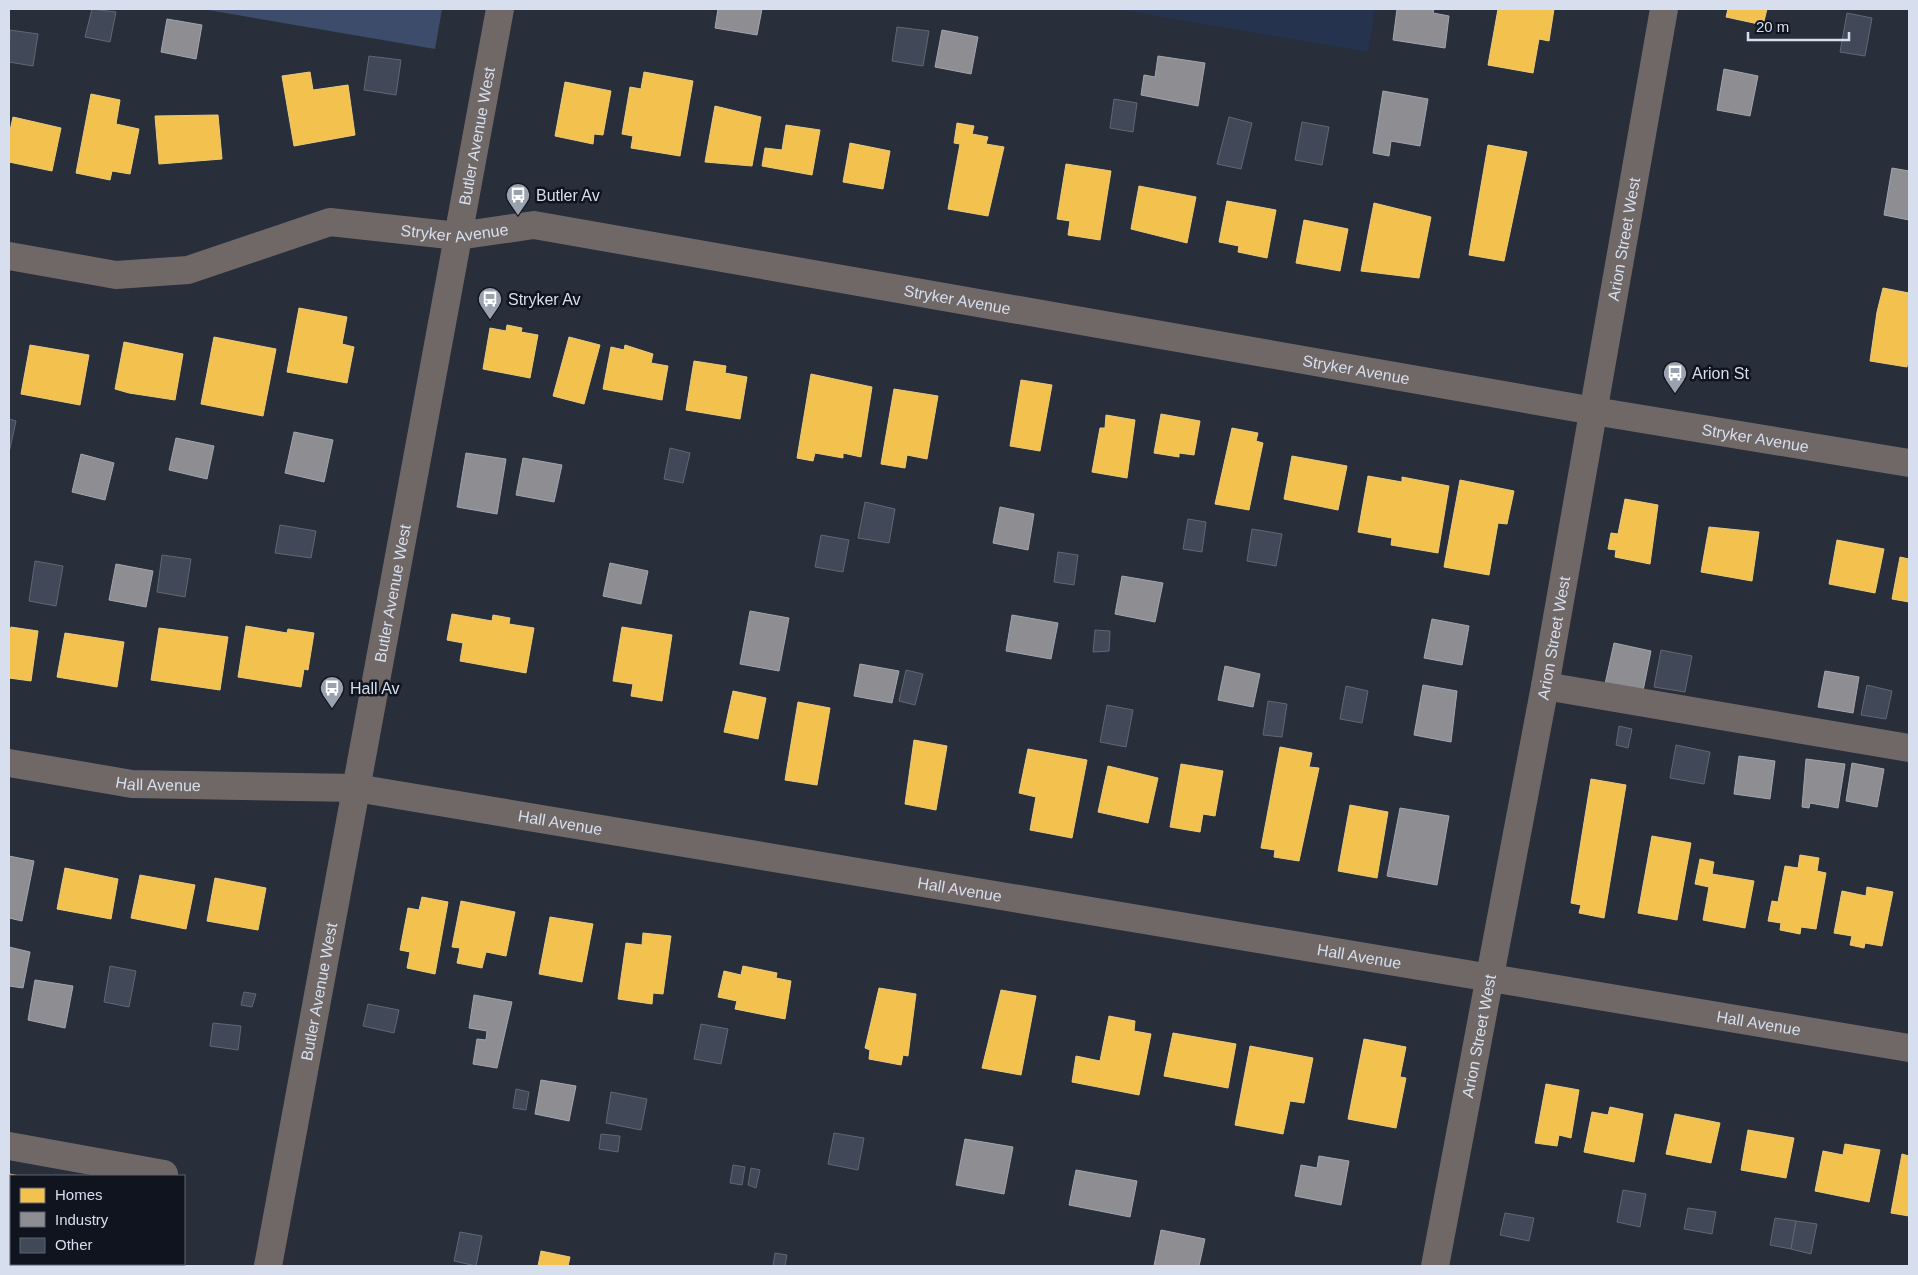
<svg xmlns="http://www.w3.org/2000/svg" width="1918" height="1275" font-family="Arial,sans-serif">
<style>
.built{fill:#26334e}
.green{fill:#3d4c6a}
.homes{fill:#f2c14e;stroke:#eaca7e}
.industry{fill:#8d8d92;stroke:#a3a6ae}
.building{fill:#414959;stroke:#616772}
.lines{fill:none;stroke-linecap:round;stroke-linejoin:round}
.minor{stroke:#706867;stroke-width:28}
.labels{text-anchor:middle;stroke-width:5;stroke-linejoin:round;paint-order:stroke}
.street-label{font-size:16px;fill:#d7dfee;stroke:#0f141e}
.poi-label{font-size:16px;fill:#d7dfee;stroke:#0f141e;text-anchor:start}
</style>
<rect width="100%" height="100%" fill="#282e3a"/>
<!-- built -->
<polygon class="built" points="1117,9 1375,9 1368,52"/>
<!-- green -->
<polygon class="green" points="202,9 442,9 435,49"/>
<!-- homes -->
<g class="homes">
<polygon points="1498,9 1554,9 1549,41 1539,39 1533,73 1488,65"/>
<polygon points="1728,9 1767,9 1763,25 1726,17"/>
<polygon points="310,72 313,90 348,85 355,135 294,146 282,76"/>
<polygon points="644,72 693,81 680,156 631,148 633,136 622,134 630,87 641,89"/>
<polygon points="565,82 611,91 603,135 594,134 593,144 555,136"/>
<polygon points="91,94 120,100 116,124 139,129 130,174 112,171 110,180 76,173"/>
<polygon points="715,106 761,117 752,166 705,162"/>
<polygon points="218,115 222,159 159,164 155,116"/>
<polygon points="13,117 61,128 52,171 9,162 9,135"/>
<polygon points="957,123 974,126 972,134 988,137 986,144 1004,147 988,216 948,209 960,144 954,143"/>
<polygon points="786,125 820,130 812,175 762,166 765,148 782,150"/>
<polygon points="850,143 890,151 883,189 843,182"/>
<polygon points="1488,145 1527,152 1504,261 1469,255"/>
<polygon points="1066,164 1111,171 1100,240 1068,235 1070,221 1057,219"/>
<polygon points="1139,186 1196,197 1187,243 1131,229"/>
<polygon points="1227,201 1276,210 1267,258 1238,252 1239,246 1219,242"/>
<polygon points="1374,203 1431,217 1419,278 1361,271"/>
<polygon points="1304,220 1348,229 1340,271 1296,263"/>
<polygon points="1883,288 1909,293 1909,353 1907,367 1870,361 1877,312"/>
<polygon points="299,308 347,317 342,344 354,347 347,383 287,372"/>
<polygon points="507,325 522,328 521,332 538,335 530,378 483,369 490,328 506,331"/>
<polygon points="214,337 276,349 263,416 201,404"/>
<polygon points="569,337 600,345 584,404 553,396"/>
<polygon points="124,342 183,354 175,400 129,393 115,389"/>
<polygon points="30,345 89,355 80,405 21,394"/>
<polygon points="625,345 653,354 651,363 668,366 662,400 603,389 611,347 624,350"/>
<polygon points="694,361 726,366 725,373 747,377 740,419 686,410"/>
<polygon points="811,374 872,387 861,457 843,453 843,458 815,453 813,461 797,458"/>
<polygon points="1021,380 1052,385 1040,451 1010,446"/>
<polygon points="894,389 938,396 927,459 907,455 905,468 881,464"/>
<polygon points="1161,414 1200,421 1194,455 1179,453 1179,457 1154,453"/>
<polygon points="1106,415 1135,420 1127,478 1092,472 1100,428 1105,428"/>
<polygon points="1232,428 1258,433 1256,441 1263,443 1249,510 1215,504"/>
<polygon points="1292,456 1347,466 1338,510 1284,499"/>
<polygon points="1368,476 1402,482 1402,477 1449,486 1438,553 1391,545 1392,538 1358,532"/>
<polygon points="1460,480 1514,491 1507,524 1498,523 1489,575 1444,567"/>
<polygon points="1625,499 1658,505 1650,564 1615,557 1616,550 1608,549 1611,533 1618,534"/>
<polygon points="1709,527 1759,532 1752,581 1701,572"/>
<polygon points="1837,540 1884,549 1875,593 1829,584"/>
<polygon points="1900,557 1909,559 1909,602 1892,599"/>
<polygon points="452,614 492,621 493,615 510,618 509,624 534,628 526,673 460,661 463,643 447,640"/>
<polygon points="246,626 287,633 288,629 314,633 308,670 304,669 301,687 238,677"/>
<polygon points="11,627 38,631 31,681 9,678 9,633"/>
<polygon points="622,627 672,635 662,701 631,696 633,684 613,681"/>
<polygon points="159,628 228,637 220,690 151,680"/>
<polygon points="65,633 124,642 117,687 57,677"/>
<polygon points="733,691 766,698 758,739 724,732"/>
<polygon points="798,702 830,708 817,785 785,780"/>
<polygon points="914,740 947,746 936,810 905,804"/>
<polygon points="1280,747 1312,753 1309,767 1319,768 1299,861 1274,857 1275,850 1261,848"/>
<polygon points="1028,749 1087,760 1072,838 1030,830 1036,797 1019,793"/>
<polygon points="1181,764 1223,771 1215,816 1203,814 1200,832 1170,827"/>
<polygon points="1108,766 1158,778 1148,823 1098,812"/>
<polygon points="1591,779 1626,785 1604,918 1579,913 1581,905 1571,903"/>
<polygon points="1350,805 1388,812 1377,878 1338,871"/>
<polygon points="1652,836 1691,843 1677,920 1638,913"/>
<polygon points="1800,855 1819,858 1817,871 1826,873 1816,929 1801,927 1800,934 1780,930 1781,923 1768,921 1772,901 1778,902 1785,866 1798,868"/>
<polygon points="1700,859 1714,862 1712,874 1754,881 1745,928 1703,920 1709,887 1695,884"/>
<polygon points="65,868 118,879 111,919 57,909"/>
<polygon points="140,875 195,885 186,929 131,918"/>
<polygon points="215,878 266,888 258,930 207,921"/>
<polygon points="1867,887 1893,892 1882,946 1865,943 1864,948 1850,945 1852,936 1834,933 1842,891 1866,896"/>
<polygon points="422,897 448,902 435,974 407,968 410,952 400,950 408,908 419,910"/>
<polygon points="461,901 515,912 506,956 486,952 482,968 457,963 460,948 452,947"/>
<polygon points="550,917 593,924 582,982 539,974"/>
<polygon points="643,933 671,936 663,994 653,993 652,1004 618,999 626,943 642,945"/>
<polygon points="743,966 777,973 776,978 791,981 785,1019 735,1009 737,1001 718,997 724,971 741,975"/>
<polygon points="879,988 916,994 908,1056 903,1055 901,1065 869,1059 870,1050 865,1048"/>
<polygon points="1001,990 1036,996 1021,1075 982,1068"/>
<polygon points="1109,1016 1135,1021 1134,1031 1151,1034 1139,1095 1072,1082 1076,1056 1100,1061"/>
<polygon points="1173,1033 1236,1044 1228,1088 1164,1076"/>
<polygon points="1364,1039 1406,1047 1400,1077 1406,1078 1396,1128 1348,1119"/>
<polygon points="1250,1046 1313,1058 1304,1103 1290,1101 1283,1134 1235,1125"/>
<polygon points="1546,1084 1579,1090 1571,1138 1559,1135 1557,1146 1535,1143"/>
<polygon points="1610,1107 1643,1114 1634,1162 1584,1152 1592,1112 1608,1115"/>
<polygon points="1675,1114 1720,1123 1711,1163 1666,1154"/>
<polygon points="1748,1130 1794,1138 1786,1178 1741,1170"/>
<polygon points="1845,1144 1880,1150 1869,1202 1815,1191 1823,1151 1843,1155"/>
<polygon points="1902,1154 1909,1156 1909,1216 1891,1213"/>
<polygon points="10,1174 19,1176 11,1176 11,1264 91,1264 91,1266 9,1266"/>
<polygon points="541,1251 570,1257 568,1266 538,1266"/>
</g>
<!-- industry -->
<g class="industry">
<polygon points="718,9 762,9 757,35 715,28"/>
<polygon points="1397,9 1434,9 1433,13 1449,16 1445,48 1393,40"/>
<polygon points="167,19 202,25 196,59 161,52"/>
<polygon points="942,30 978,37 971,74 935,67"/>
<polygon points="1158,56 1205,63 1198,106 1141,95 1144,75 1155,77"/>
<polygon points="1724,69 1758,76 1750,116 1717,110"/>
<polygon points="1383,91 1428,99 1420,146 1391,141 1389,156 1373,153"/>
<polygon points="1892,168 1909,171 1909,220 1884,215"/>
<polygon points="294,432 333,440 324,482 285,473"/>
<polygon points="176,438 214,446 207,479 169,470"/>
<polygon points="466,453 506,459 497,514 457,507"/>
<polygon points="81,454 114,463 105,500 72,492"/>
<polygon points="523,458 562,465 554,502 516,495"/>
<polygon points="1000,507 1034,514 1028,550 993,543"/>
<polygon points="610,563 648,571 641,604 603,596"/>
<polygon points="116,564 153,571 146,607 109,600"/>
<polygon points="1122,576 1163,583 1155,622 1115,614"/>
<polygon points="750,611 789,618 779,671 740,664"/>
<polygon points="1012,615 1058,623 1051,659 1006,651"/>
<polygon points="1432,619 1469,626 1462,665 1424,658"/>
<polygon points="1614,643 1651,651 1643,691 1605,684"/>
<polygon points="860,664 899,671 892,703 854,696"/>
<polygon points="1225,666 1260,674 1253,707 1218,700"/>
<polygon points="1825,671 1859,677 1853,713 1818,707"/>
<polygon points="1423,685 1457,691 1451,742 1414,735"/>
<polygon points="1739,756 1775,761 1770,799 1734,794"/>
<polygon points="1806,759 1845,764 1838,808 1810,803 1809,808 1802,807"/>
<polygon points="1852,763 1884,769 1877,807 1846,801"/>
<polygon points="1400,808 1449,816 1437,885 1387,876"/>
<polygon points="9,856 34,861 22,921 9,918"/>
<polygon points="9,947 30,952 23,988 9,986"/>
<polygon points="35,980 73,986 65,1028 28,1020"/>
<polygon points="474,995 512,1002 497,1068 473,1064 477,1039 486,1040 487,1031 469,1028"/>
<polygon points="541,1080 576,1086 569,1121 535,1114"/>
<polygon points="965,1139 1013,1147 1004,1194 956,1185"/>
<polygon points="1319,1156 1349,1161 1341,1205 1295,1196 1301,1165 1317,1168"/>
<polygon points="1076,1170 1137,1181 1130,1217 1069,1205"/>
<polygon points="1161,1230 1205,1239 1199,1266 1154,1266"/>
</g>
<!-- building -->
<g class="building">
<polygon points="92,9 116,12 110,42 85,37"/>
<polygon points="1847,13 1872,18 1865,56 1840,52"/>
<polygon points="897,27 929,31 923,66 892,61"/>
<polygon points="10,30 38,34 33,66 9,62"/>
<polygon points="369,56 401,60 396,95 364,90"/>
<polygon points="1114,99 1137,103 1133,132 1110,128"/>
<polygon points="1229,117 1252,123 1241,169 1217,164"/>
<polygon points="1302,122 1329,127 1322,165 1295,160"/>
<polygon points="9,419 16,421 9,453"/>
<polygon points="670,448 690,453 683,483 664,479"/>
<polygon points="865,502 895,509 889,543 858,538"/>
<polygon points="1188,519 1206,522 1202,552 1183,549"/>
<polygon points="280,525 316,531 311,558 275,553"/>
<polygon points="1252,529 1282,534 1276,566 1247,561"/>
<polygon points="821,535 849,540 843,572 815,567"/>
<polygon points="1058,552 1078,555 1074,585 1054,582"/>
<polygon points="162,555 191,559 185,597 157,592"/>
<polygon points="35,561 63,566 56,606 29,601"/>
<polygon points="1095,630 1110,631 1109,651 1093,652"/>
<polygon points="1661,650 1692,656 1685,692 1654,687"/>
<polygon points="906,670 923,674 915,705 899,701"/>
<polygon points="1867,685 1892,691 1886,719 1861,715"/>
<polygon points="1346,686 1368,691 1362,723 1340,719"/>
<polygon points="1268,701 1287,704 1282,737 1263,735"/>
<polygon points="1107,705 1133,710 1126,747 1100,742"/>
<polygon points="1619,726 1632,729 1628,748 1616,745"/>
<polygon points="1676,745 1710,752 1704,784 1670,778"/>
<polygon points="110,966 136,971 129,1007 104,1002"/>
<polygon points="244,992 256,994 252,1007 241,1005"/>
<polygon points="368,1004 399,1010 394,1033 363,1026"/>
<polygon points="213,1023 241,1026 238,1050 210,1046"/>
<polygon points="701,1024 728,1029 721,1064 694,1059"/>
<polygon points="516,1089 529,1092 526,1110 513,1108"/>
<polygon points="611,1092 647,1099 641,1130 606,1123"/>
<polygon points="834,1133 864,1138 858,1170 828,1164"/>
<polygon points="601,1134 620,1136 618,1152 599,1149"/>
<polygon points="733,1165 745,1167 742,1185 730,1183"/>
<polygon points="751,1168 760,1170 756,1188 748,1185"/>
<polygon points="1623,1190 1646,1194 1640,1227 1617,1222"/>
<polygon points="1688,1208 1716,1212 1712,1234 1684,1229"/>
<polygon points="1505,1213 1534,1218 1529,1241 1500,1235"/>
<polygon points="1775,1218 1796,1221 1791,1249 1770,1245"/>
<polygon points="1796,1221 1817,1224 1811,1254 1791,1249"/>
<polygon points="460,1232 482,1236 476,1266 454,1261"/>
<polygon points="775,1253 787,1255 785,1266 773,1266"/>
</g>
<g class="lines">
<!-- minor -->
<g class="minor">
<path id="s1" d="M9 256 116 275 188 270 330 222 458 236 534 225 1594 411 1909 463"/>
<polyline points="1545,686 1909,748"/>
<path id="s2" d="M9 763 132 784 356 788 1909 1048"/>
<polyline points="9,1146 164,1174 163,1176"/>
<polyline points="147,1266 147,1264"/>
<path id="s3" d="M268 1266 500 9"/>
<path id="s4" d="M1435 1266 1545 686 1664 9"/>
</g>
</g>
<!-- icons -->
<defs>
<g id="bus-pin" transform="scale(1.25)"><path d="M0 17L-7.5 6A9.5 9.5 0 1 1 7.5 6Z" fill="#9aa1af" stroke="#0f141e"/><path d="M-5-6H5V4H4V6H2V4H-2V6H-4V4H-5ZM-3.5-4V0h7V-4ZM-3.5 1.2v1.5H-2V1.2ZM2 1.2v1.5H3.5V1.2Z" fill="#fff"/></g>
</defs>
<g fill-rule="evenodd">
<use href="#bus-pin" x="518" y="195"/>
<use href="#bus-pin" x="490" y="299"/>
<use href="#bus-pin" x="1675" y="373"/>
<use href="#bus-pin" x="332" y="688"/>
</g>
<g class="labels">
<!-- street labels -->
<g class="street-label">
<text dy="6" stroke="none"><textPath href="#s3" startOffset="1149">Butler Avenue West</textPath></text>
<text dy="6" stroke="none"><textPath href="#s1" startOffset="456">Stryker Avenue</textPath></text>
<text dy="6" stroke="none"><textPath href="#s4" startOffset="1044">Arion Street West</textPath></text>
<text dy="6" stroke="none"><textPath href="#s1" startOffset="966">Stryker Avenue</textPath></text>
<text dy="6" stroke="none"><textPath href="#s1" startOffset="1371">Stryker Avenue</textPath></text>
<text dy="6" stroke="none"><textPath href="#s1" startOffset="1776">Stryker Avenue</textPath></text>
<text dy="6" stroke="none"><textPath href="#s3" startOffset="684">Butler Avenue West</textPath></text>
<text dy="6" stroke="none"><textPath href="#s4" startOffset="639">Arion Street West</textPath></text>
<text dy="6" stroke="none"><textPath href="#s2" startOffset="151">Hall Avenue</textPath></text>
<text dy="6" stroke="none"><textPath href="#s2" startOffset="556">Hall Avenue</textPath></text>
<text dy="6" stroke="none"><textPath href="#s2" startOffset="961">Hall Avenue</textPath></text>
<text dy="6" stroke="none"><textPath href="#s2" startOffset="1366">Hall Avenue</textPath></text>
<text dy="6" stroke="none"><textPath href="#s3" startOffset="279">Butler Avenue West</textPath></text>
<text dy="6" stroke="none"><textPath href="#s2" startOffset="1771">Hall Avenue</textPath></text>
<text dy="6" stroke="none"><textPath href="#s4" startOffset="234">Arion Street West</textPath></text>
</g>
<!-- poi labels -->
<g class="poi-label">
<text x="536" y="201">Butler Av</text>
<text x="508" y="305">Stryker Av</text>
<text x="1692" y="379">Arion St</text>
<text x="350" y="694">Hall Av</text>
</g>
</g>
<!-- border -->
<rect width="1918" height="1275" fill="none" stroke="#d7dfee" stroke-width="20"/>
<!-- legend -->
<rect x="10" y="1175" width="175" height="90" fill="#0f141e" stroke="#5f6571"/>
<rect x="20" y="1188" width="25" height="15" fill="#f2c14e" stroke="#5f6571"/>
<text x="55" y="1200" font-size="15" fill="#d7dfee">Homes</text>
<rect x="20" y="1212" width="25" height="15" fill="#8d8d92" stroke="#5f6571"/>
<text x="55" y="1225" font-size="15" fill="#d7dfee">Industry</text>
<rect x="20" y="1238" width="25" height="15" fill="#414959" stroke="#5f6571"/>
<text x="55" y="1250" font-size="15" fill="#d7dfee">Other</text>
<!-- scale -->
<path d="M1748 32v8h101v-8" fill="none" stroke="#d7dfee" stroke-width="2.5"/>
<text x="1756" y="32" font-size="15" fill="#d7dfee" stroke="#0f141e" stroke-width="4" paint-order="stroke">20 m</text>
</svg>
